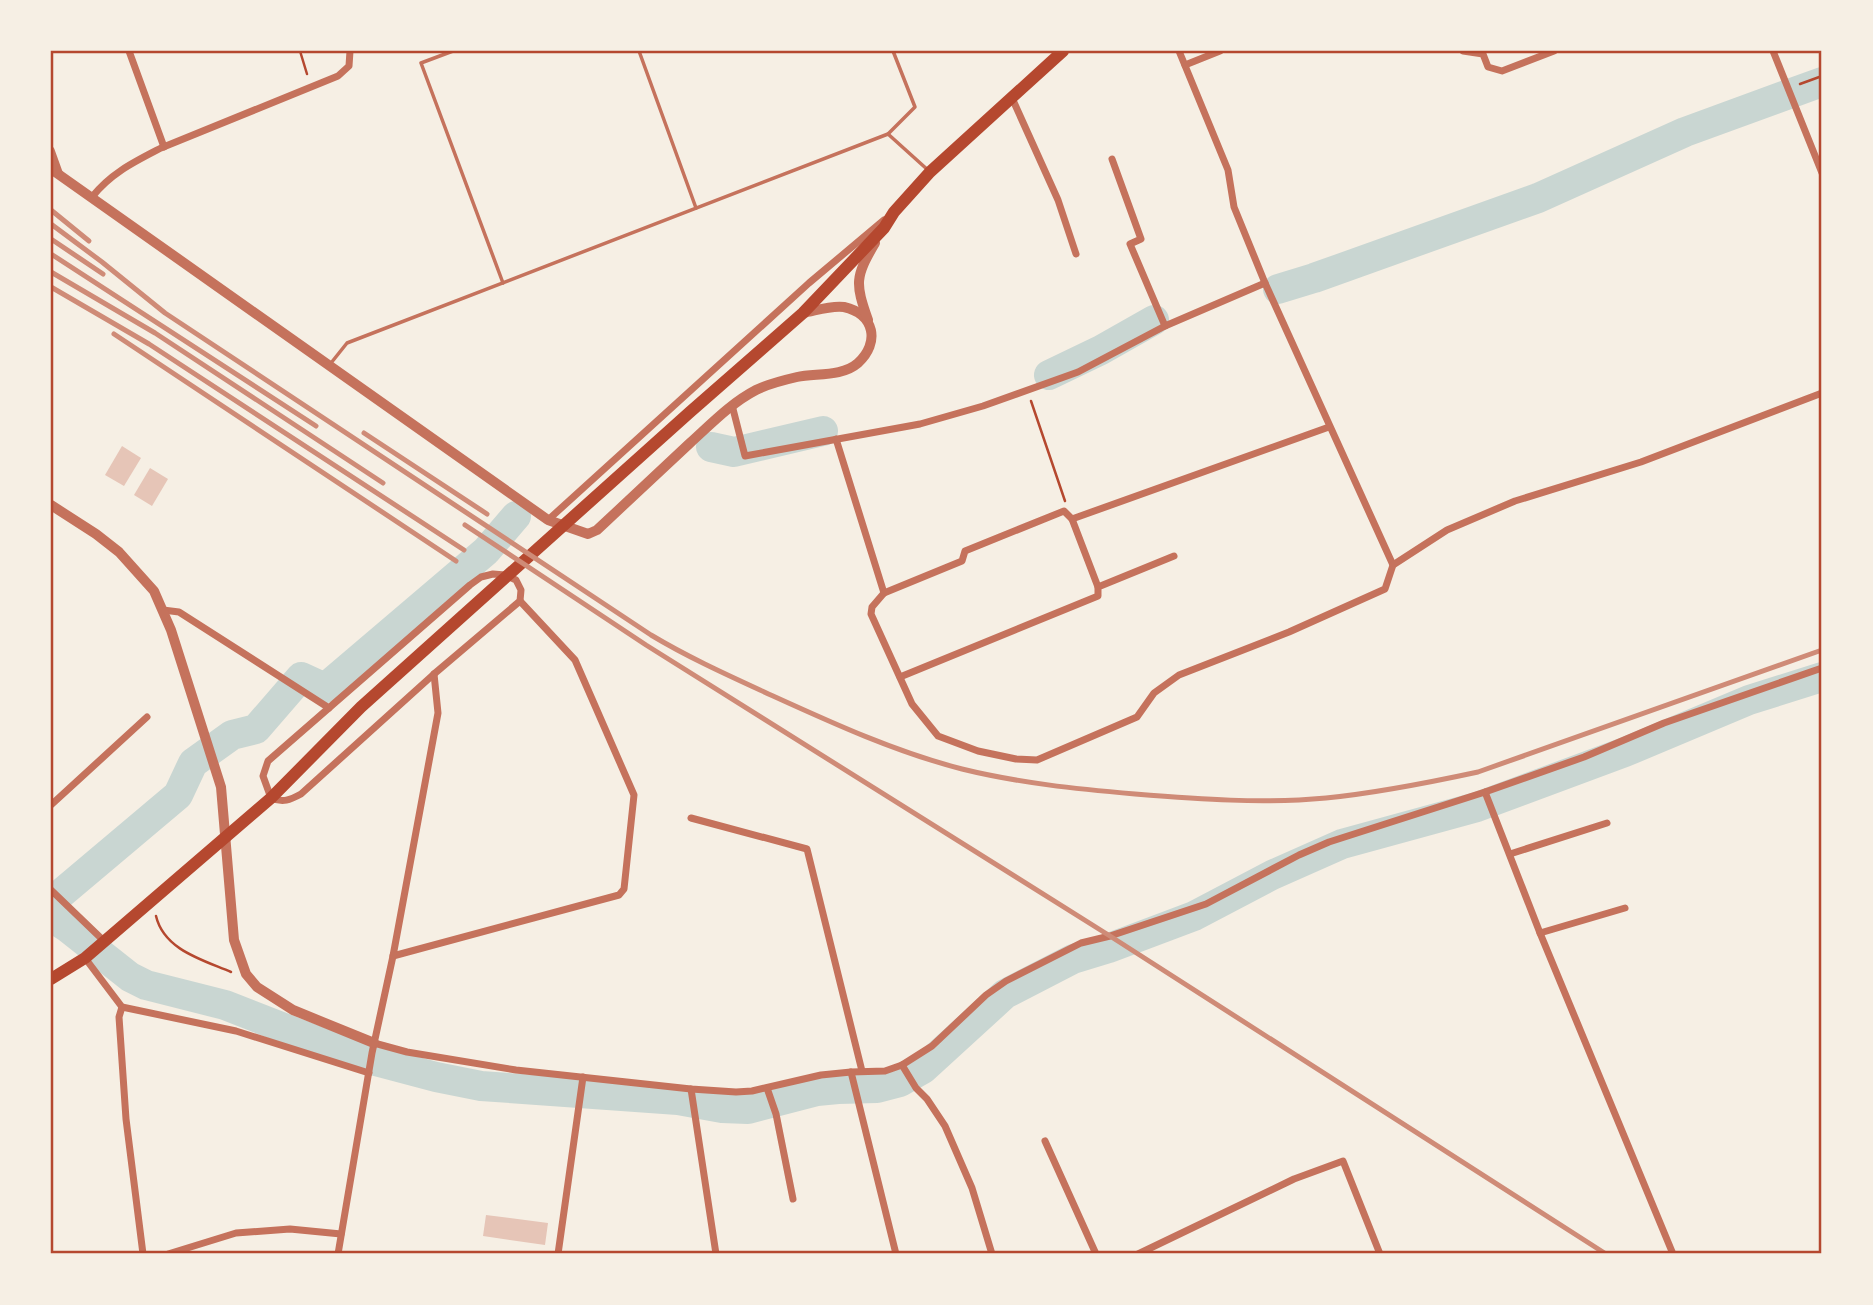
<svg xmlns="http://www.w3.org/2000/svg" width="1873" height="1305" font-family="'Archivo Narrow',sans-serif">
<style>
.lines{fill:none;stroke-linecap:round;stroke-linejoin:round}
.river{stroke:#c9d6d2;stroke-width:30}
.building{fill:#e6c5b7}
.path{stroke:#b5482f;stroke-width:2.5}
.service{stroke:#c5725c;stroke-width:3.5}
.minor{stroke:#c5725c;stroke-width:7}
.tertiary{stroke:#c5725c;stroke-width:10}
.primary{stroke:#b5482f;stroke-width:12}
.rail{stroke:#cf8b77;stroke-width:5}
.neatline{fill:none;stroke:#b5482f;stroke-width:2.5}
</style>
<rect width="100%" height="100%" fill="#f6efe4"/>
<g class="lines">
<!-- river -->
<g class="river">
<polyline points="1278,289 1314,278 1538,198 1685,132 1822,82"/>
<polyline points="1049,375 1101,350 1154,320"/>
<polyline points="711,447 734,452 823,431"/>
<polyline points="51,902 178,795 193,763 232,735 256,729 301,677 325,688 486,551 516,516"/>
<polyline points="51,917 68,928 130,977 146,985 225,1005 353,1055 436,1077 481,1086 678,1100 722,1108 748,1109 817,1091 838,1089 877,1088 900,1082 923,1069 1005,994 1073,959 1109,948 1194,916 1272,875 1342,844 1477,807 1625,752 1749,700 1822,677"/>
</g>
</g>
<!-- building -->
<g class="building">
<polygon points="122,446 141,458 124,486 105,475"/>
<polygon points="150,468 168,479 152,506 134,495"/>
<polygon points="486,1215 548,1223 545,1245 483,1236"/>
</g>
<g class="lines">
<!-- path -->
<g class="path">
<polyline points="300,51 307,74"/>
<polyline points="1800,84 1822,76"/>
<polyline points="1031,401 1065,501"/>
<path d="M156 916C164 950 203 960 231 972"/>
</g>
<!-- service -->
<g class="service">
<polyline points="453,51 421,63 503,283"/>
<polyline points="639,51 696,208"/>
<polyline points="888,134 915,107 893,51"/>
<polyline points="331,363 347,343 888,134 929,171"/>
</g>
<!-- minor -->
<g class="minor">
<polyline points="129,51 164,147"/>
<polyline points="1179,51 1228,170 1234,207 1265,283 1393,565"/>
<polyline points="1463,51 1483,54 1488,67 1502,71 1554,51"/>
<polyline points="1773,51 1822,173"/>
<polyline points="1185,65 1220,51"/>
<polyline points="1012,98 1058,200 1076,254"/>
<polyline points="51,150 60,175"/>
<polyline points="1112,159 1141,239 1130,244 1165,326"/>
<path d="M92 197C111 173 134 162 161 148L338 76 349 66 350 51"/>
<polyline points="732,405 745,456 920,424 983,406 1078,372 1165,326 1265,283"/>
<polyline points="836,439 884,593 872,607 871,614 912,704 938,736 978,751 1016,759 1037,760 1137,717 1154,693 1179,675 1289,632 1385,589 1393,565 1447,530 1515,501 1641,462 1822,393"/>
<polyline points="1072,519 1098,587"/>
<polyline points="548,520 809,283 884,220"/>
<path d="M493 574 505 575 516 580 521 590 520 601 434 674 301 794C290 800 283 803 271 798L263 776 268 761 470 585 481 577Z"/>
<polyline points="884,593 962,561 965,551 1064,511 1072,519 1329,427"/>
<polyline points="163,610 179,612 329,708"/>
<polyline points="900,677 1098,596 1098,587 1174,556"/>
<polyline points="1485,792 1540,933 1673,1254"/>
<polyline points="51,805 147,717"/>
<polyline points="691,818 807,849 862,1071"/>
<polyline points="1510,854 1607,823"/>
<polyline points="51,890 104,941"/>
<polyline points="1540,933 1625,908"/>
<polyline points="393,956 619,895 624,889 634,795 575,660 520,601"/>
<polyline points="85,958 122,1007 236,1031 369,1073"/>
<polyline points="122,1007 119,1017 126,1119 143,1254"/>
<polyline points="374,1043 407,1052 516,1070 691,1089 736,1092 752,1091 821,1075 851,1072 885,1071 902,1065 932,1046 986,995 1006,981 1081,943 1110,936 1206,904 1299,855 1329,842 1485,792 1584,757 1664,723 1822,668"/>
<polyline points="902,1065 916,1088 927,1099 945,1126 972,1188 992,1254"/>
<polyline points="851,1072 896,1254"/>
<polyline points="767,1088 776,1114 793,1199"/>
<polyline points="691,1089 716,1254"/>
<polyline points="1045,1141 1096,1254"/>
<polyline points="168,1254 236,1233 290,1229 341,1234"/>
<polyline points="338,1254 372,1053 393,956 438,713 434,674"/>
<polyline points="558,1254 583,1077"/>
<polyline points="1138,1254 1294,1179 1343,1161 1380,1254"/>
</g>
<!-- tertiary -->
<g class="tertiary">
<path d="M51 169 548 520 588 534 597 530C628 501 659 472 690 443 711 424 731 403 756 390 768 384 784 380 797 377 816 373 842 377 858 363 880 343 875 314 844 307 831 305 815 311 803 313"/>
<path d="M868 320C855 283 855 277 875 243"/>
<polyline points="51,505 96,534 119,552 154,591 171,630 221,787 234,940 246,974 257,987 293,1010 374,1043"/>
</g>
<!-- primary -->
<polyline class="primary" points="51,979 85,958 271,798 361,707 690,412 803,313 884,228 894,212 930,172 1063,51"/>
<!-- rail -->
<g class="rail">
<polyline points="51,210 89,241"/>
<path d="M51 224 102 262 165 313 651 635C686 656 723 673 760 690 826 720 892 751 962 769 1019 783 1077 789 1135 794 1198 799 1263 804 1326 798 1377 793 1427 783 1478 772L1822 650"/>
<polyline points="51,239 103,274"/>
<polyline points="51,254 316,426"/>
<polyline points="51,272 155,333 383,483"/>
<polyline points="51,287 149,344 464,550"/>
<polyline points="114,334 456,561"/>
<polyline points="364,433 487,514"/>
<polyline points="465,525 646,645 1110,936 1606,1254"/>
</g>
</g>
<!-- border -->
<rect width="1873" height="1305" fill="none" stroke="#f6efe4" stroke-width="105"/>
<rect x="52" y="52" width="1768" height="1200" class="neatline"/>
</svg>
